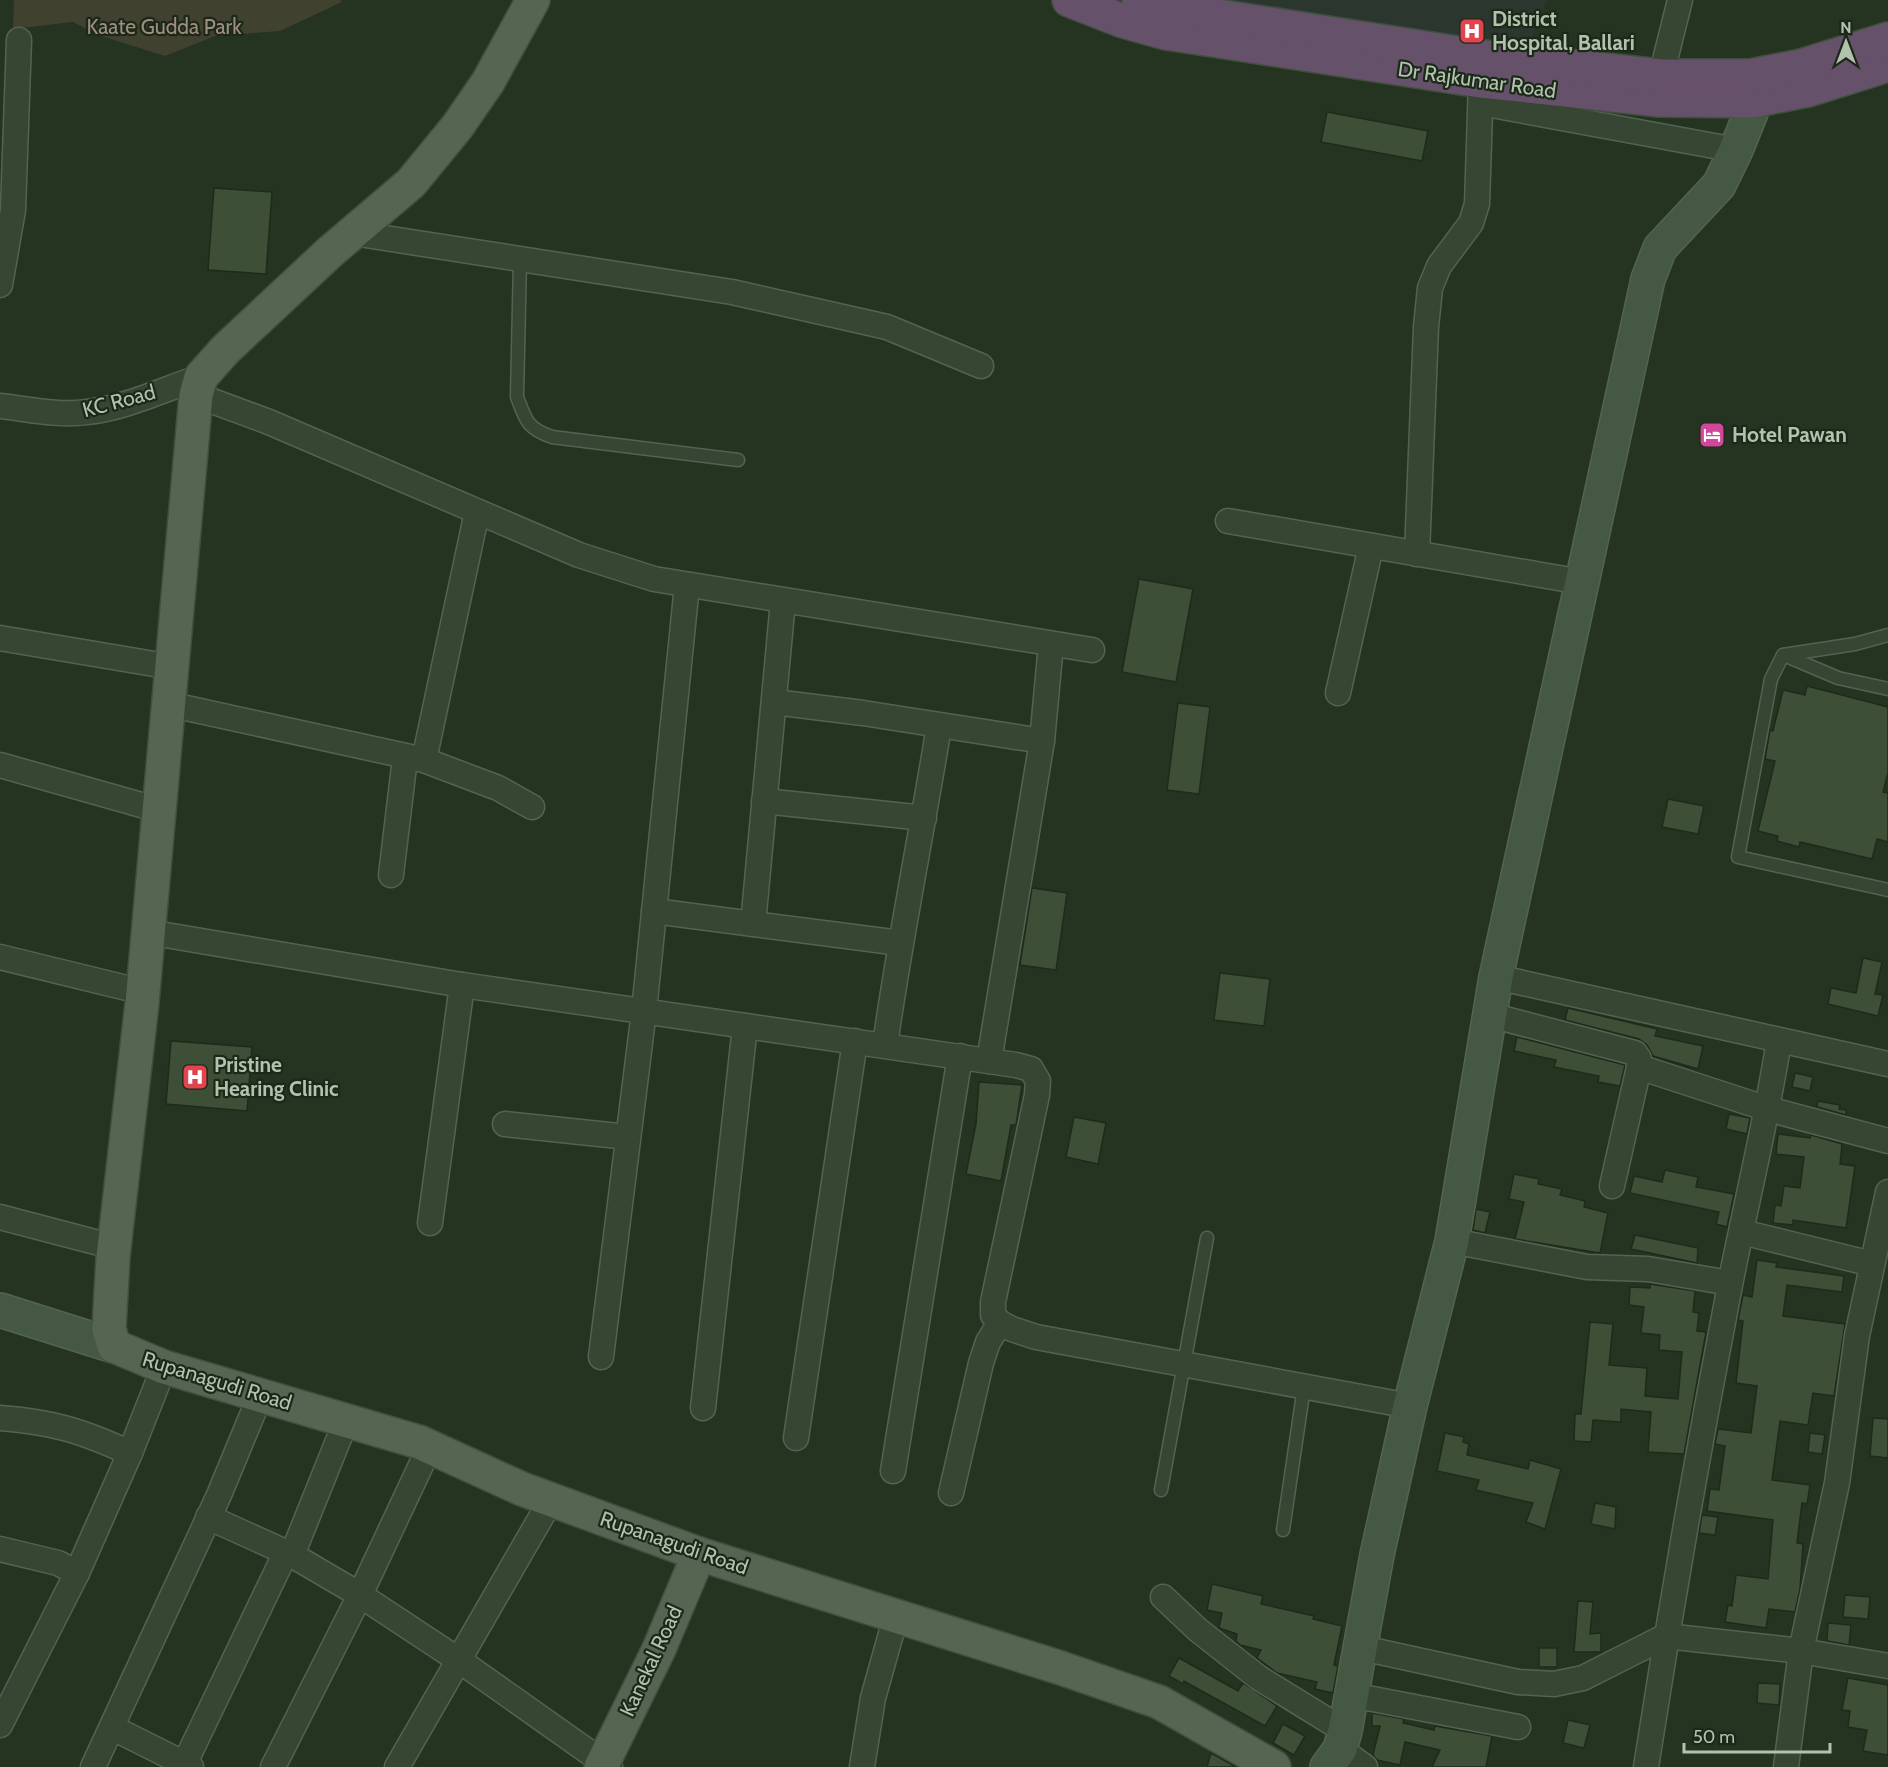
<svg xmlns="http://www.w3.org/2000/svg" width="1888" height="1767" font-family="Cabin,sans-serif">
<style>
.medical{fill:#2b362f}
.green{fill:#40412e}
.building{fill:#3d5037;stroke:#1e2b1b;stroke-width:1.5}
.lines{fill:none;stroke-linecap:round;stroke-linejoin:round}
.lane-casing{stroke:#546351;stroke-width:15}
.street-casing{stroke:#546351;stroke-width:27}
.secondary-casing{stroke:#546351;stroke-width:36}
.primary-casing{stroke:#404e3d;stroke-width:36}
.highway-casing{stroke:#414f3e;stroke-width:36}
.lane{stroke:#374533;stroke-width:12}
.street{stroke:#374533;stroke-width:24}
.secondary{stroke:#455842;stroke-width:33}
.primary{stroke:#556551;stroke-width:33}
.highway{stroke:#66516a;stroke-width:33}
.labels{text-anchor:middle;stroke-width:4.5;stroke-linejoin:round;paint-order:stroke}
.poi-label{font-size:21px;font-weight:bold;fill:#b1c2ad;stroke:#1c2919;text-anchor:start}
.park-label{font-size:21px;fill:#a18d7e;stroke:#1c2919}
.street-label{font-size:21px;fill:#b1c2ad;stroke:#1c2919}
</style>
<rect width="100%" height="100%" fill="#243420"/>
<!-- medical -->
<polygon class="medical" points="1234,0 1547,0 1529,46 1287,16"/>
<!-- green -->
<polygon class="green" points="14,0 340,0 342,2 280,31 215,36 165,56 98,35 73,22 13,29"/>
<!-- building -->
<g class="building">
<polygon points="1327,112 1428,131 1422,161 1321,142"/>
<polygon points="214,188 272,192 266,274 208,270"/>
<polygon points="1139,579 1193,589 1176,682 1122,672"/>
<polygon points="1807,686 1888,707 1888,773 1883,792 1888,793 1888,842 1877,839 1872,859 1800,842 1799,847 1777,841 1778,836 1758,831 1775,761 1765,759 1770,730 1773,731 1783,690 1805,695"/>
<polygon points="1178,703 1210,707 1199,794 1167,790"/>
<polygon points="1668,799 1704,806 1698,834 1662,827"/>
<polygon points="1032,888 1067,893 1056,970 1020,965"/>
<polygon points="1863,958 1882,962 1875,994 1883,995 1878,1016 1828,1004 1831,988 1856,993"/>
<polygon points="1220,973 1270,979 1264,1026 1214,1020"/>
<polygon points="1568,1008 1657,1029 1655,1036 1703,1046 1698,1069 1653,1056 1647,1045 1639,1039 1565,1020"/>
<polygon points="1517,1037 1625,1065 1620,1086 1598,1082 1599,1076 1554,1067 1556,1060 1514,1051"/>
<polygon points="171,1041 252,1047 247,1111 166,1104"/>
<polygon points="1795,1073 1813,1077 1810,1091 1792,1087"/>
<polygon points="979,1082 1022,1085 1016,1125 1011,1125 1001,1181 966,1174 976,1124"/>
<polygon points="1818,1101 1840,1105 1839,1109 1846,1110 1846,1115 1817,1107"/>
<polygon points="1729,1114 1750,1118 1747,1134 1726,1129"/>
<polygon points="1074,1117 1106,1123 1098,1164 1066,1157"/>
<polygon points="1778,1134 1810,1138 1811,1135 1842,1144 1840,1164 1855,1166 1846,1228 1793,1220 1793,1225 1773,1223 1775,1205 1781,1206 1784,1186 1800,1188 1804,1157 1776,1154"/>
<polygon points="1665,1170 1698,1177 1696,1187 1734,1194 1727,1227 1716,1224 1719,1212 1630,1193 1634,1176 1662,1182"/>
<polygon points="1514,1174 1539,1179 1538,1184 1562,1189 1560,1195 1585,1201 1584,1207 1608,1213 1600,1253 1515,1239 1524,1202 1509,1199"/>
<polygon points="1476,1209 1490,1212 1485,1233 1473,1230"/>
<polygon points="1635,1235 1698,1248 1697,1263 1631,1249"/>
<polygon points="1757,1260 1777,1263 1776,1267 1844,1276 1842,1292 1787,1285 1783,1316 1845,1324 1834,1396 1813,1393 1808,1425 1780,1421 1772,1480 1810,1485 1807,1504 1802,1503 1797,1543 1803,1544 1800,1589 1795,1612 1769,1609 1766,1628 1725,1622 1728,1605 1732,1606 1736,1575 1768,1579 1773,1520 1707,1511 1710,1489 1719,1490 1725,1446 1715,1444 1718,1429 1751,1433 1757,1386 1736,1383 1743,1321 1738,1320 1743,1295 1752,1297"/>
<polygon points="1650,1284 1695,1291 1693,1312 1699,1313 1697,1331 1706,1332 1684,1454 1648,1452 1651,1412 1621,1409 1621,1422 1593,1420 1591,1442 1574,1441 1575,1414 1581,1414 1590,1322 1613,1324 1609,1365 1647,1368 1645,1396 1678,1399 1682,1352 1659,1350 1660,1335 1641,1333 1644,1307 1629,1305 1630,1287 1650,1288"/>
<polygon points="1873,1418 1888,1419 1888,1458 1870,1456"/>
<polygon points="1445,1433 1464,1437 1463,1442 1469,1444 1467,1455 1528,1469 1530,1460 1561,1469 1545,1529 1526,1522 1533,1503 1476,1490 1479,1480 1437,1471"/>
<polygon points="1810,1433 1825,1435 1822,1454 1808,1452"/>
<polygon points="1595,1503 1616,1507 1615,1529 1591,1524"/>
<polygon points="1702,1515 1718,1517 1715,1535 1699,1533"/>
<polygon points="1212,1584 1263,1596 1261,1604 1314,1616 1313,1619 1342,1626 1334,1665 1338,1666 1333,1693 1315,1689 1317,1682 1277,1673 1257,1658 1261,1650 1240,1645 1236,1641 1237,1634 1219,1628 1222,1613 1207,1610"/>
<polygon points="1845,1595 1870,1597 1868,1619 1843,1617"/>
<polygon points="1578,1601 1593,1602 1590,1634 1601,1633 1601,1652 1574,1652"/>
<polygon points="1828,1623 1851,1625 1849,1645 1827,1641"/>
<rect x="1539" y="1648" width="18" height="19"/>
<polygon points="1179,1658 1238,1691 1243,1683 1277,1706 1265,1726 1184,1681 1183,1684 1169,1676"/>
<polygon points="1848,1678 1888,1685 1888,1755 1863,1751 1867,1730 1848,1727 1850,1711 1842,1710"/>
<polygon points="1758,1683 1780,1684 1779,1705 1757,1703"/>
<polygon points="1372,1713 1404,1719 1403,1723 1434,1730 1435,1726 1492,1736 1486,1767 1432,1767 1440,1750 1405,1742 1400,1765 1377,1760 1373,1755 1380,1726 1372,1726"/>
<polygon points="1568,1720 1590,1725 1584,1748 1563,1743"/>
<polygon points="1283,1724 1305,1736 1294,1755 1273,1743"/>
<polygon points="1211,1753 1236,1767 1207,1767"/>
</g>
<g class="lines">
<!-- lane casing -->
<g class="lane-casing">
<g id="lane">
<path d="M520 259 517 397C526 421 527 428 552 437L738 460"/>
<polyline points="1888,635 1855,644 1783,655 1771,679 1738,857 1888,890"/>
<polyline points="1784,655 1838,678 1888,689"/>
<polyline points="1161,1490 1207,1238"/>
<polyline points="1283,1530 1304,1387"/>
</g>
</g>
<!-- street casing -->
<g class="street-casing">
<g id="street">
<polyline points="1661,76 1680,0"/>
<polyline points="1481,103 1736,150"/>
<polyline points="353,233 732,292 887,327 981,366"/>
<polyline points="0,285 13,210 19,40"/>
<polyline points="196,395 269,422 579,555 654,579 1092,650"/>
<path d="M0 406C28 409 59 416 87 412 126 408 164 389 201 377"/>
<polyline points="1228,521 1582,582"/>
<polyline points="1417,554 1426,327 1430,288 1439,266 1471,223 1477,204 1481,81"/>
<polyline points="0,638 172,667"/>
<polyline points="1338,693 1371,546"/>
<polyline points="774,702 863,713 1042,741"/>
<polyline points="168,704 424,760 498,788 532,807"/>
<polyline points="424,760 477,512"/>
<polyline points="0,765 159,810"/>
<polyline points="764,801 924,818"/>
<polyline points="391,875 405,758"/>
<polyline points="654,911 900,943"/>
<polyline points="753,924 783,601"/>
<polyline points="148,932 462,985 1016,1065 1031,1069 1038,1081 1037,1095 993,1302 993,1315 1000,1323 1012,1329 1036,1337 1410,1406"/>
<polyline points="0,957 143,992"/>
<polyline points="1496,977 1888,1064"/>
<polyline points="1490,1015 1635,1053 1639,1059 1639,1067 1612,1186"/>
<path d="M885 1045C900 938 922 832 939 726"/>
<polyline points="989,1061 1042,741 1051,644"/>
<polyline points="1639,1067 1768,1109 1888,1141"/>
<polyline points="505,1124 628,1137"/>
<polyline points="0,1217 114,1247"/>
<polyline points="430,1223 462,985"/>
<polyline points="1742,1232 1872,1264"/>
<polyline points="1452,1241 1587,1267 1648,1269 1730,1283"/>
<polyline points="601,1357 644,1011 687,585"/>
<polyline points="703,1408 745,1026"/>
<path d="M0 1418C53 1422 82 1431 130 1453"/>
<polyline points="796,1438 855,1041"/>
<polyline points="893,1471 960,1056"/>
<polyline points="951,1493 981,1363 988,1342 1000,1323"/>
<polyline points="208,1517 292,1555 360,1595 460,1661 610,1767"/>
<polyline points="0,1549 58,1563 77,1573"/>
<polyline points="292,1555 346,1421"/>
<polyline points="1163,1597 1198,1630 1259,1678 1345,1731"/>
<polyline points="1362,1648 1518,1682 1554,1684 1583,1678 1666,1636 1801,1651 1888,1666"/>
<polyline points="1352,1695 1518,1727"/>
<polyline points="0,1725 77,1573 130,1453 164,1367"/>
<polyline points="113,1728 191,1767"/>
<polyline points="1340,1749 1365,1767"/>
<polyline points="93,1767 219,1495 260,1396"/>
<polyline points="183,1767 286,1552"/>
<polyline points="273,1767 360,1595 430,1446"/>
<polyline points="397,1767 551,1500"/>
<polyline points="862,1767 873,1698 896,1616"/>
<path d="M1646 1767C1671 1606 1699 1445 1730 1285 1746 1203 1766 1123 1779 1041"/>
<polyline points="1786,1767 1801,1651 1837,1483 1857,1336 1888,1192"/>
</g>
</g>
<!-- secondary casing -->
<g class="secondary-casing">
<g id="secondary">
<polyline points="0,1310 114,1346"/>
<polyline points="1327,1767 1340,1749 1345,1731 1377,1555 1410,1406 1452,1241 1496,977 1648,279 1660,248 1719,185 1736,150 1752,110 1750,76"/>
</g>
</g>
<!-- primary casing -->
<g class="primary-casing">
<g id="primary">
<polyline points="533,0 488,82 457,127 411,183 330,252 225,350 201,377 196,395 142,1003 113,1257 109,1329 114,1346 164,1367 419,1442 522,1489 699,1554 1061,1668 1159,1702 1274,1767"/>
<polyline points="601,1767 659,1649 699,1554"/>
</g>
</g>
<!-- highway casing -->
<g class="highway-casing">
<g id="highway">
<polyline points="1069,0 1123,21 1166,33 1481,81 1660,100 1752,101 1808,90 1888,65"/>
<polyline points="1139,0 1172,9 1484,57 1661,76 1750,76 1801,66 1888,39"/>
</g>
</g>
<!-- lane -->
<use href="#lane" class="lane"/>
<!-- street -->
<use href="#street" class="street"/>
<!-- secondary -->
<use href="#secondary" class="secondary"/>
<!-- primary -->
<use href="#primary" class="primary"/>
<!-- highway -->
<use href="#highway" class="highway"/>
</g>
<!-- icons -->
<defs>
<g id="hospital-square" transform="scale(1.35)"><rect x="-9" y="-9" width="18" height="18" rx="4" fill="#e0444e" stroke="#1c2919"/><path d="M-5-5h3v3.5h4V-5h3V5h-3V1.5h-4V5h-3Z" fill="#fff"/></g>
<g id="hotel-square" transform="scale(1.35)"><rect x="-9" y="-9" width="18" height="18" rx="4" fill="#d1479c" stroke="#1c2919"/><path d="M-6-4.5h1.5V1H6V5H4.5V3h-9V5H-6ZM-4 0a1.8 1.8 0 1 1 3.6 0ZM.5 0V-2.5h3Q6-2.5 6 0Z" fill="#fff"/></g>
</defs>
<g fill-rule="evenodd">
<use href="#hospital-square" x="1472" y="31"/>
<use href="#hotel-square" x="1712" y="435"/>
<use href="#hospital-square" x="195" y="1077"/>
</g>
<g class="labels">
<!-- poi labels -->
<g class="poi-label">
<text x="1492" y="26">District<tspan x="1492" dy="24">Hospital, Ballari</tspan></text>
<text x="1732" y="442">Hotel Pawan</text>
<text x="214" y="1072">Pristine<tspan x="214" dy="24">Hearing Clinic</tspan></text>
</g>
<!-- park labels -->
<g class="park-label">
<text x="164" y="34">Kaate Gudda Park</text>
</g>
<!-- street labels -->
<g class="street-label">
<text transform="translate(1477 80) rotate(8)" y="7">Dr Rajkumar Road</text>
<text transform="translate(119 401) rotate(-15)" y="7">KC Road</text>
<text transform="translate(217 1381) rotate(17)" y="7">Rupanagudi Road</text>
<text transform="translate(674 1543) rotate(19)" y="7">Rupanagudi Road</text>
<text transform="translate(651 1661) rotate(-65)" y="7">Kanekal Road</text>
</g>
</g>
<!-- north arrow -->
<g transform="translate(1846 42)" stroke="#1c2919" stroke-width="4.5" paint-order="stroke">
<path d="M0-4.5L10 22L0 15L-10 22Z" fill="#b1c2ad"/>
<text y="-9" font-size="16" font-weight="bold" text-anchor="middle" fill="#b1c2ad">N</text>
</g>
<!-- scale -->
<path d="M1684 1743v9h146v-9" fill="none" stroke="#b1c2ad" stroke-width="3"/>
<text x="1693" y="1743" font-size="18" fill="#b1c2ad" stroke="#1c2919" stroke-width="4.5" paint-order="stroke">50 m</text>
</svg>
